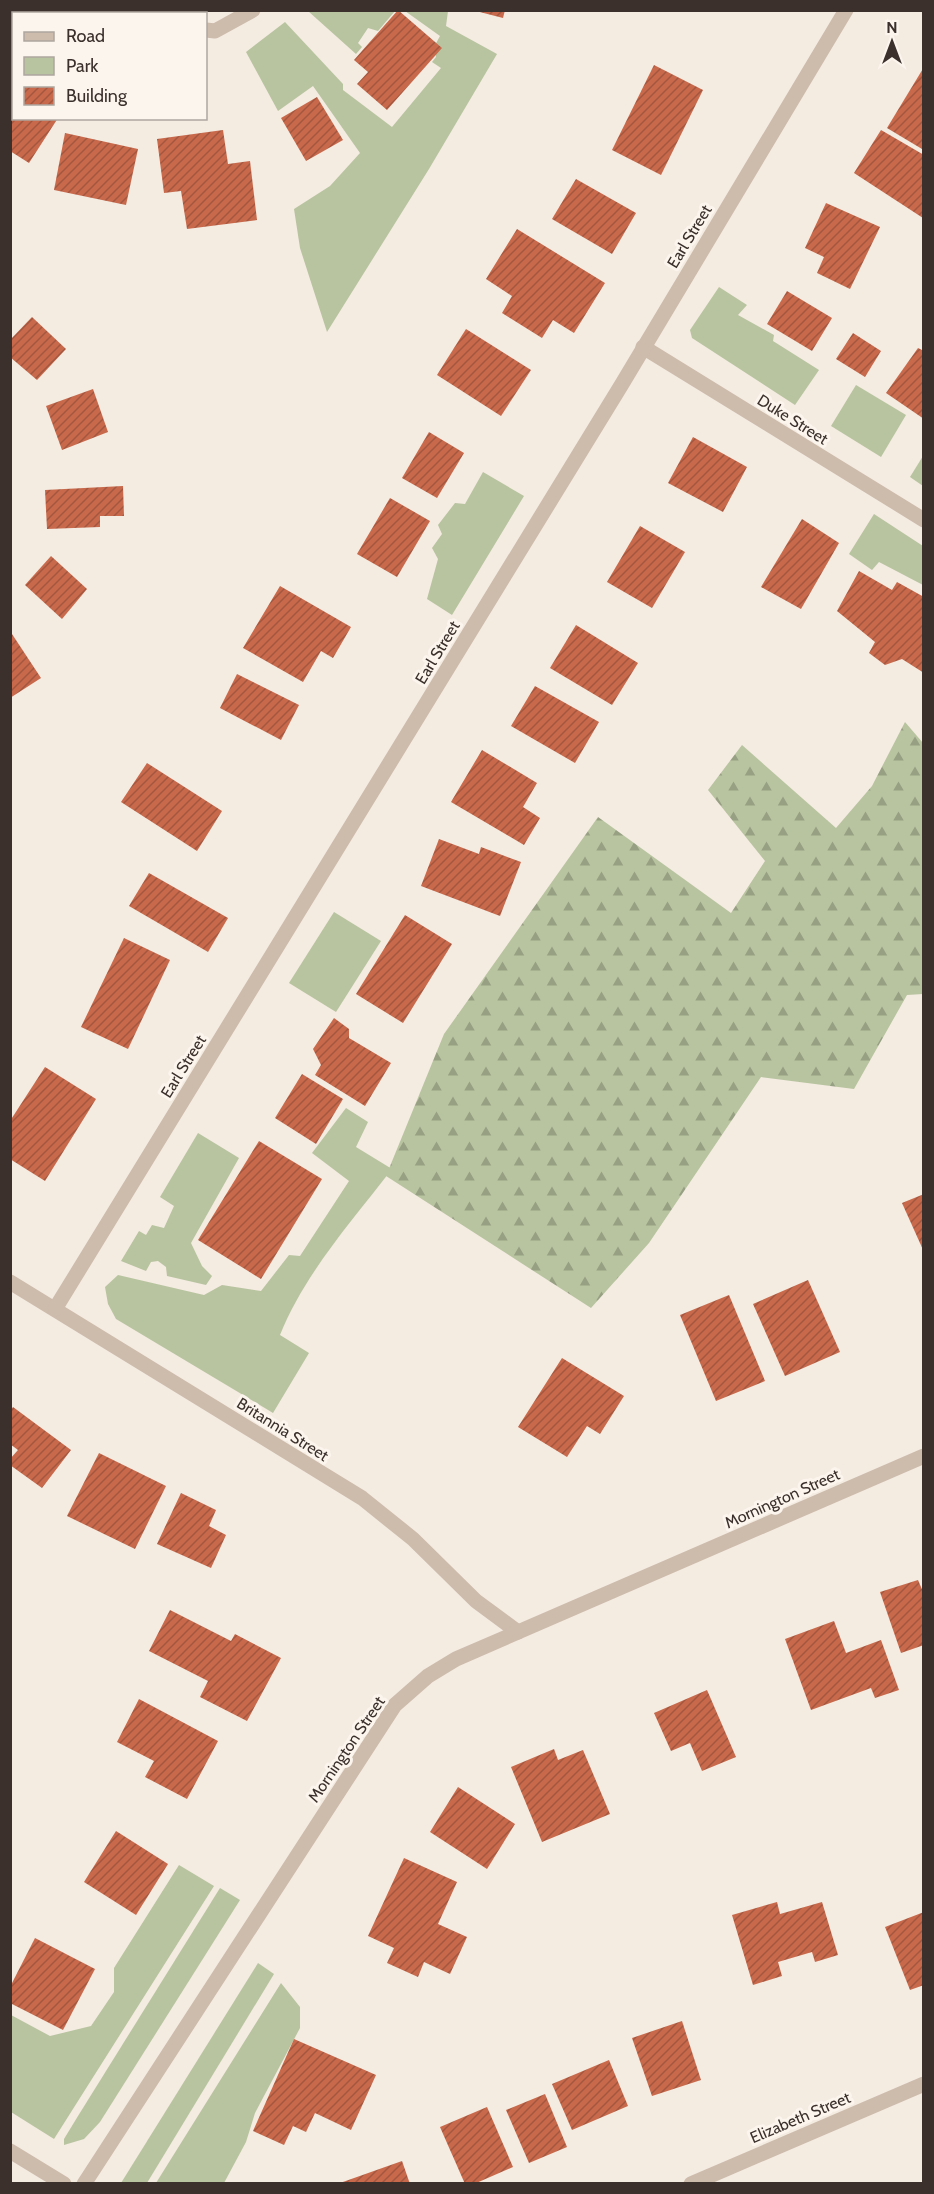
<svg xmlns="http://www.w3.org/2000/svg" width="934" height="2194" font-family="Cabin,sans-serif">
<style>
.green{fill:#b8c4a0}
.forest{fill:url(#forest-firs)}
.building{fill:url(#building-hatch)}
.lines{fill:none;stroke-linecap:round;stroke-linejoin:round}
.minor{stroke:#cdbbac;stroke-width:15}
.labels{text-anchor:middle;stroke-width:6;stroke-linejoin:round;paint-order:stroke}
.street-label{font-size:16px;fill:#3b302b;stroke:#fbf5ee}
</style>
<defs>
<pattern id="forest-firs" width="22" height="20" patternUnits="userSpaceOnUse" patternTransform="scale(1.5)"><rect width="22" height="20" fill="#b8c4a0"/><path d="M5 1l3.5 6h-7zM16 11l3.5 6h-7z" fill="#97a083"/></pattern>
<pattern id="building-hatch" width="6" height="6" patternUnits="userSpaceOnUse" patternTransform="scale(1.5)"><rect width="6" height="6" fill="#c8694b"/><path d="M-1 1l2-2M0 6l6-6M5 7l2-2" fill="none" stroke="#a4573f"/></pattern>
</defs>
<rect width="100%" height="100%" fill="#f4ebe1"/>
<!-- green -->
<g class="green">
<polygon points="11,10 35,11 37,12 14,14 13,33 11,36"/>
<polygon points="308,11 395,11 378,31 368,28 358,43 362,47 356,54"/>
<polygon points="405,11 448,11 446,26 497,54 429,169 327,332 300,248 294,209 330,186 360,153 313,86 278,111 246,52 285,22 343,84 343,90 392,127 441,68 432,62 436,57 434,47 440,36"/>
<polygon points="719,287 747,305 738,315 774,335 773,341 819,370 795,405 692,338 690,330"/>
<polygon points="856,385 906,415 881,457 831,426"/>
<polygon points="923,456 923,486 910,477"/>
<polygon points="483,472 524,496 452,615 427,599 438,559 432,548 442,534 438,525 455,503 465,504"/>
<polygon points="874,514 923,546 923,585 879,562 872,570 849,554"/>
<polygon points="334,912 381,941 336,1012 289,983"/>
<path d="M346 1108 368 1122 356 1147 392 1169C352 1221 305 1273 280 1335L309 1353 273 1413 116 1319 108 1304 105 1287 118 1275 204 1295 222 1285 261 1291 289 1255 300 1256 349 1181 312 1153Z"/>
<polygon points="198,1133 239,1158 191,1243 202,1266 212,1276 206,1285 167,1276 166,1267 158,1261 151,1262 146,1271 121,1261 139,1231 146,1235 152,1225 164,1228 174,1206 160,1197"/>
<polygon points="179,1865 214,1886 54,2139 11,2112 11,2015 50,2036 91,2026 114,1992 114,1968"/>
<polygon points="220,1888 240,1900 100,2122 84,2139 64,2145 64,2139 78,2116"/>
<polygon points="258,1963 274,1974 147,2183 121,2183"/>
<polygon points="281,1983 300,2007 300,2028 255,2113 246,2142 224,2183 156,2183"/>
</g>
<!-- forest -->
<polygon class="forest" points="905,722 923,743 923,994 907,995 854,1089 761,1077 649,1243 591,1308 386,1176 444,1034 598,817 731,913 765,861 708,790 742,745 836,828 872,786"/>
<!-- building -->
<g class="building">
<polygon points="398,10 442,48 387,110 357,84 368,72 354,60"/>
<polygon points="472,10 505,10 503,18"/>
<polygon points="654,65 703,90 661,175 612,150"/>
<polygon points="924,67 924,139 922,149 887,128"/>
<polygon points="10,89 14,91 14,118 58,118 29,163 10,151"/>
<polygon points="317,97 343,140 306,161 281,118"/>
<polygon points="223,130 228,164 250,161 257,220 187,229 181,191 164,193 157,139"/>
<polygon points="881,130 924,155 923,218 854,173"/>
<polygon points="65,133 138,149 126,205 54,190"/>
<polygon points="576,179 636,213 612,254 552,219"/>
<polygon points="826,203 880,227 850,289 817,273 824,257 805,248"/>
<polygon points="517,229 605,283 574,333 553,320 542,338 502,313 512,296 486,279"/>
<polygon points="787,291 832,318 812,351 767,324"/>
<polygon points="32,317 66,349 37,380 10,357 10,340"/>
<polygon points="466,329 531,370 501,416 437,375"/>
<polygon points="853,333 881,351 865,377 836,359"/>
<polygon points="918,348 924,351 924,419 886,393"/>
<polygon points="93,389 108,432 62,450 46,406"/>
<polygon points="429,432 464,453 437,498 402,478"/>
<polygon points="693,437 747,467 723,512 668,483"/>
<polygon points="123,486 124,516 100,516 100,527 47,529 45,490"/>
<polygon points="390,498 430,521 397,577 357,554"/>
<polygon points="802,519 839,543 801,609 761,587"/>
<polygon points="640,526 685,552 652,608 607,582"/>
<polygon points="51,556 87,589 62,619 25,585"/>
<polygon points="859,571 892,590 897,582 924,597 924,673 902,659 885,665 869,653 875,642 837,611"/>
<polygon points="280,586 351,627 333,658 321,651 303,682 243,648"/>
<polygon points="576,625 638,663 612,705 550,668"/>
<polygon points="10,631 41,678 10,698"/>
<polygon points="237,674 299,705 281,740 220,708"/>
<polygon points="535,686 599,722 575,763 511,726"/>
<polygon points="482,750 537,783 523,807 540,818 524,845 451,802"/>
<polygon points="147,763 222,811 197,851 121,802"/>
<polygon points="439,839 479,854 481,847 521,862 500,916 421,886"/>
<polygon points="149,873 228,918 208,952 129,906"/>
<polygon points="405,915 452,944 403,1023 356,994"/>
<polygon points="124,938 170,960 128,1049 81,1027"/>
<polygon points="334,1018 349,1029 349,1038 391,1063 365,1106 315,1075 321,1065 313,1049"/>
<polygon points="45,1067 96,1099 45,1181 10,1159 10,1121"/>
<polygon points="302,1074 343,1099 316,1144 275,1118"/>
<polygon points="259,1141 322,1179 261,1279 198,1240"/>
<polygon points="924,1194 924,1252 902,1203"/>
<polygon points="808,1280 840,1352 785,1376 753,1304"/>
<polygon points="729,1295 765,1381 716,1401 680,1315"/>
<polygon points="562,1358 624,1396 600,1434 587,1426 567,1457 518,1427"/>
<polygon points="13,1407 71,1450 42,1488 10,1465 10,1459 18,1450 10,1444 10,1411"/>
<polygon points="99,1453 166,1486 135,1549 67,1516"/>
<polygon points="181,1493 216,1510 209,1526 226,1535 211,1568 157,1544"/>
<polygon points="918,1580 924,1594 924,1645 901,1653 880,1592"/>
<polygon points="170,1610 231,1641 235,1634 281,1658 247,1721 200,1697 208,1681 149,1651"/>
<polygon points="834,1621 846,1653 881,1640 899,1690 875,1698 871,1688 811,1710 785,1639"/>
<polygon points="707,1690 736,1757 702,1771 690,1743 671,1751 654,1713"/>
<polygon points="139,1699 218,1741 187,1799 145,1777 154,1761 117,1742"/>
<polygon points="554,1749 558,1760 583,1750 610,1814 542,1842 511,1767"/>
<polygon points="458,1787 515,1824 487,1869 430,1832"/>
<polygon points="116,1831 168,1864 136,1915 84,1882"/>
<polygon points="404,1858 457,1882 438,1924 467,1937 450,1974 424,1962 418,1977 387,1963 394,1948 368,1936"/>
<polygon points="777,1902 780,1914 822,1902 838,1955 815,1962 812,1952 778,1962 782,1976 753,1985 732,1915"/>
<polygon points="924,1912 924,1985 910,1990 885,1927"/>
<polygon points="35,1938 95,1969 63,2030 10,2003 10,1987"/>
<polygon points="682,2021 701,2080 652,2096 632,2038"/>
<polygon points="294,2039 376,2075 351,2130 315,2113 306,2132 293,2126 284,2145 253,2131"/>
<polygon points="609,2060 628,2106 572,2130 552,2084"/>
<polygon points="545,2094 567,2147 529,2163 506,2110"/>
<polygon points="487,2107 513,2167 474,2184 465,2184 440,2127"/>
<polygon points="402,2161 410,2184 340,2184 340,2183"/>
</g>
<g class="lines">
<!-- minor -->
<g class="minor">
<polyline points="104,10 109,14"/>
<polyline points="206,30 215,31 253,10"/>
<polyline points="643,347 924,520"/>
<polyline points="10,1282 362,1498 413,1539 476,1601 518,1632"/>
<polyline points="55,1309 622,384 846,10"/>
<polyline points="10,2151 64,2184"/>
<polyline points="84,2184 395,1705 428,1676 456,1659 924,1456"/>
<polyline points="691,2184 924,2084"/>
</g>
</g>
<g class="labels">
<!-- street labels -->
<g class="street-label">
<text transform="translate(689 236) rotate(-59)" y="6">Earl Street</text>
<text transform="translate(793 419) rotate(32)" y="6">Duke Street</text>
<text transform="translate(437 652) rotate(-59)" y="6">Earl Street</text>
<text transform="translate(183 1066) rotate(-58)" y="6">Earl Street</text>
<text transform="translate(283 1429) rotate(32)" y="6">Britannia Street</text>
<text transform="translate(782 1498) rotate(-24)" y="6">Mornington Street</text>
<text transform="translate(346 1749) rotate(-56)" y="6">Mornington Street</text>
<text transform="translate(800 2117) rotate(-23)" y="6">Elizabeth Street</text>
</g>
</g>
<!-- border -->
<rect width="934" height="2194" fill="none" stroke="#3b302b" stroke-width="24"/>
<!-- legend -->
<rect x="12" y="12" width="195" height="108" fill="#fbf5ee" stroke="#aea6a0" stroke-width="1.5"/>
<rect x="24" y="32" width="30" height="9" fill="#cdbbac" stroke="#aea6a0" stroke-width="1.5"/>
<text x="66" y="42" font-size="18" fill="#3b302b">Road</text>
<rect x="24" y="57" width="30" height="18" fill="#b8c4a0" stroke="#aea6a0" stroke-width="1.5"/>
<text x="66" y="72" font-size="18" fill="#3b302b">Park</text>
<rect x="24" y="87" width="30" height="18" fill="url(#building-hatch)" stroke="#aea6a0" stroke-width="1.5"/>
<text x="66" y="102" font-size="18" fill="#3b302b">Building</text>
<!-- north arrow -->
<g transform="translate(892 42)" stroke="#fbf5ee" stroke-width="4.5" paint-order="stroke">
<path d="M0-4.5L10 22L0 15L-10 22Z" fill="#3b302b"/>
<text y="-9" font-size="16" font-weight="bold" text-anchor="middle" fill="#3b302b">N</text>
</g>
</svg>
